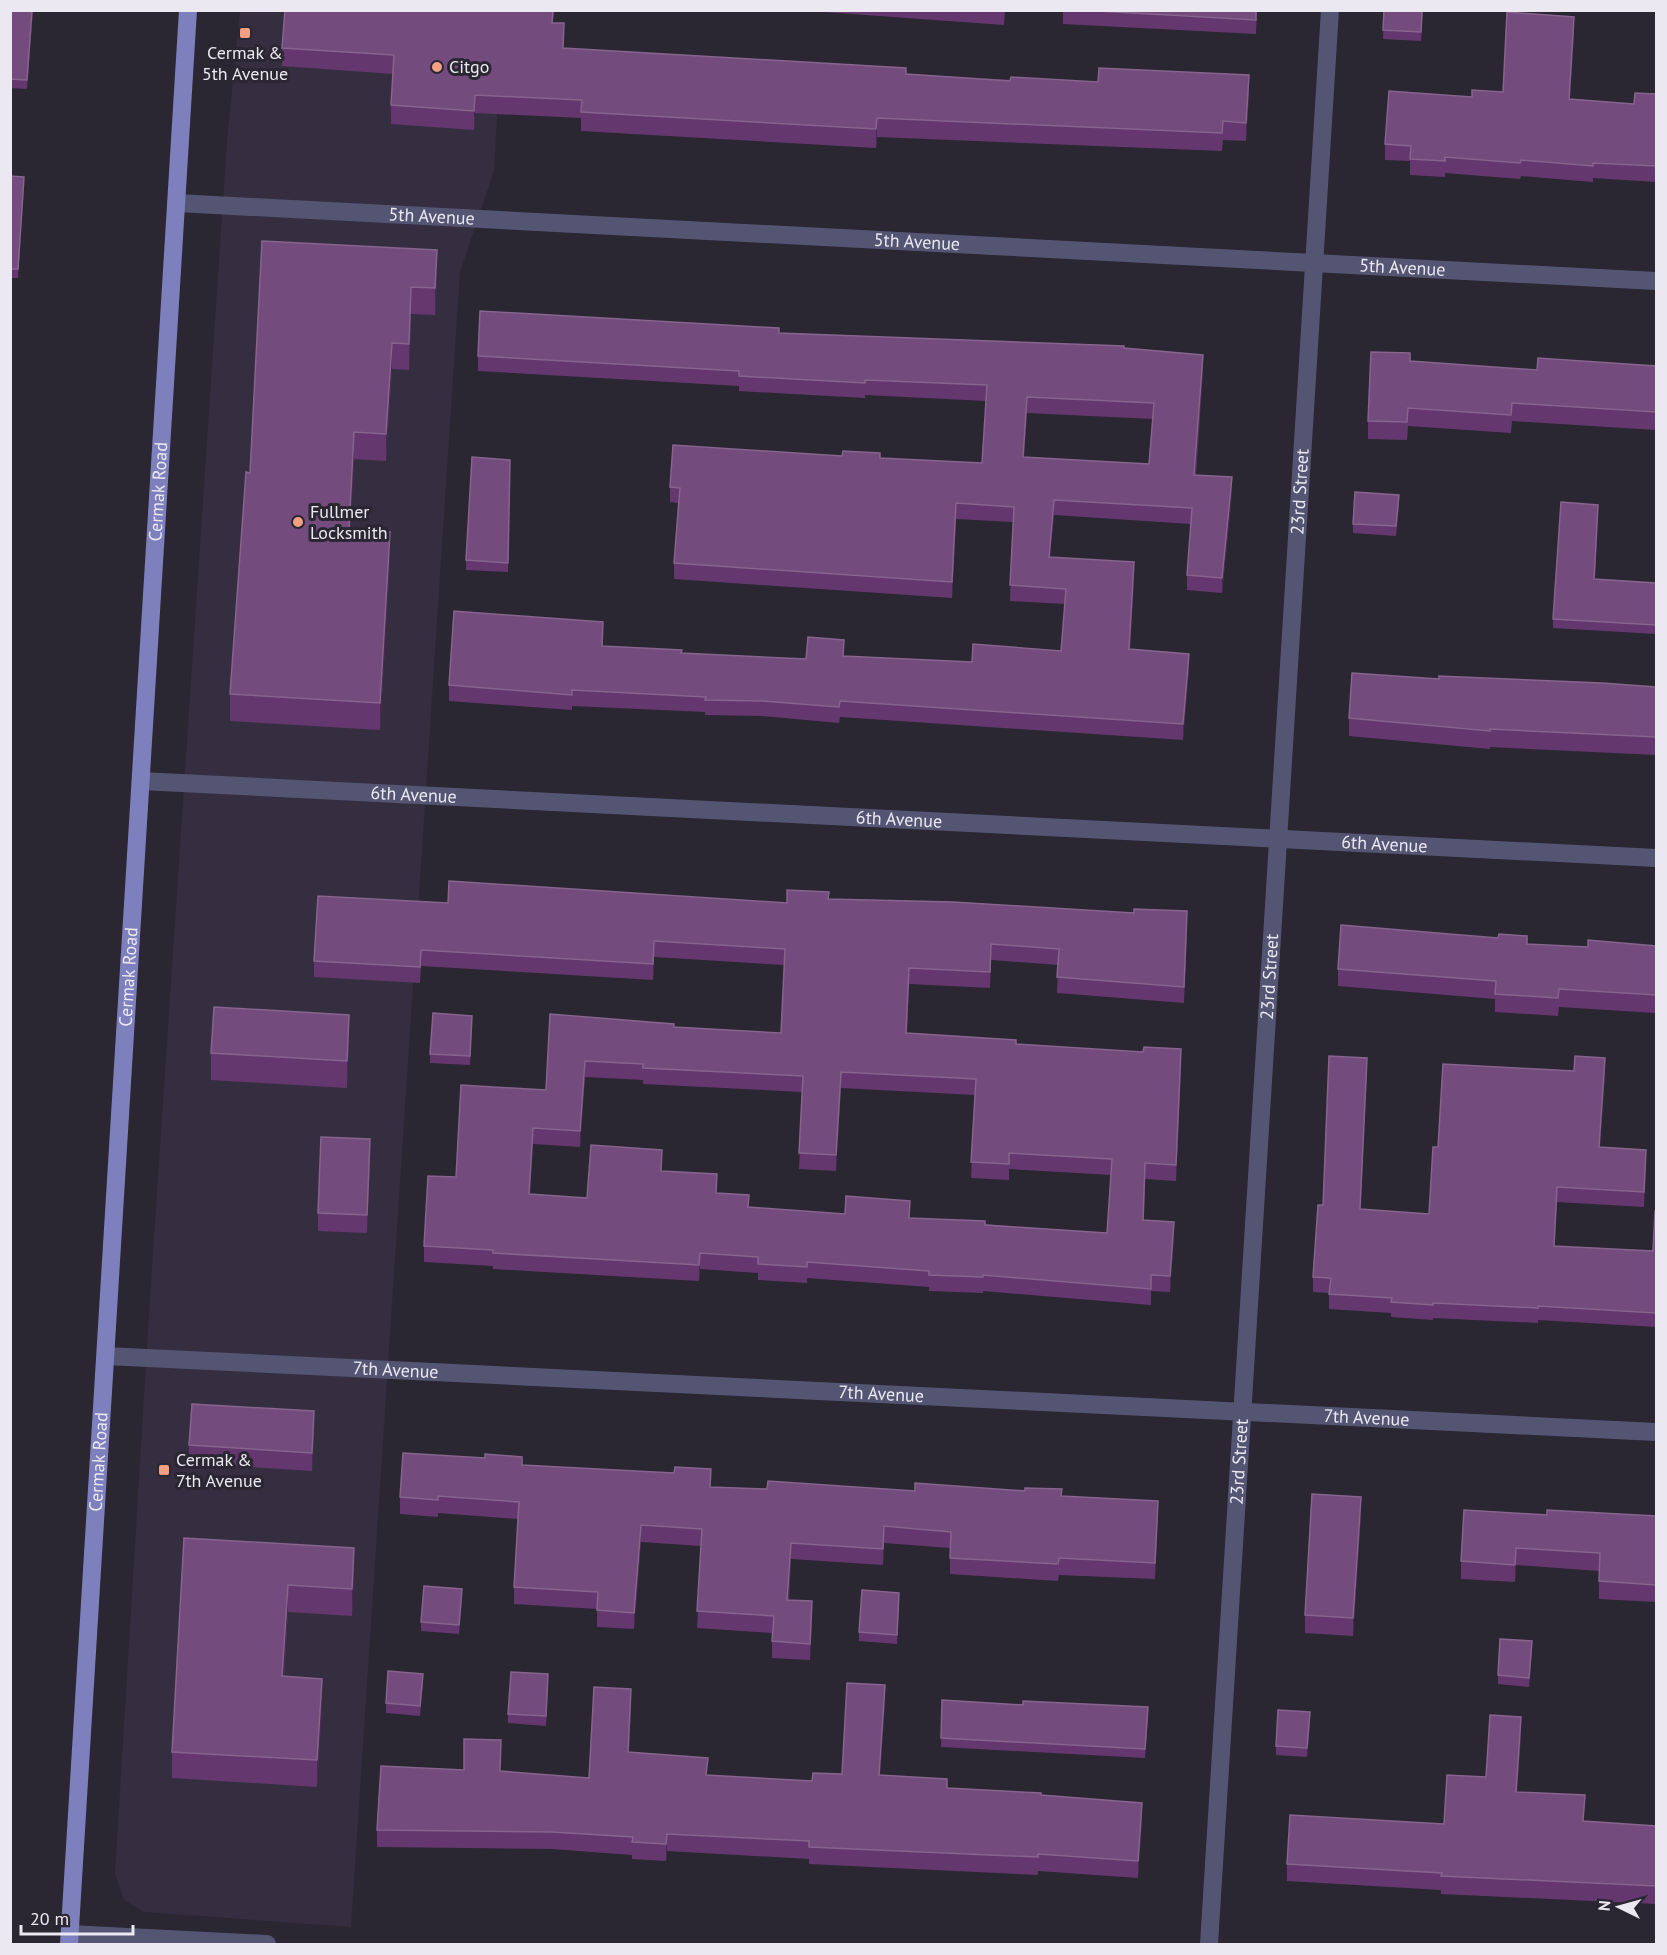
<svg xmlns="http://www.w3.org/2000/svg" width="1667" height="1955" font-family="'PT Sans',sans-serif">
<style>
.built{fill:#352e41}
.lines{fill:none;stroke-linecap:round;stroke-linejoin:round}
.minor{stroke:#535573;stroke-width:18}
.primary{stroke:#7d80bd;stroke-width:18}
.wall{fill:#64386e;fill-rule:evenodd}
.shaded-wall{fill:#472950}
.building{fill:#734b7c;stroke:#86648e;stroke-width:1.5;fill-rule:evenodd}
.poi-dot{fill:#f39f83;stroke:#2a2632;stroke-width:2}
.labels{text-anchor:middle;stroke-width:6;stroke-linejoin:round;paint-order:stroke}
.poi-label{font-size:18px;fill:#ebe8f1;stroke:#2a2632;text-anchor:start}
.street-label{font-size:18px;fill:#ebe8f1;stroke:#2a2632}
</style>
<rect width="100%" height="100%" fill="#2a2632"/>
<!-- built -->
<polygon class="built" points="240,11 503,11 494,171 460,272 351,1927 144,1912 124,1900 115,1873 150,1298 227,140"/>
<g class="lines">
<!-- minor -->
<g class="minor">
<path id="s1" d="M177 203 1656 281"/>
<path id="s2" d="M141 781 1656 858"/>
<path id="s3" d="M106 1356 1656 1432"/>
<polyline points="70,1934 267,1944"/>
<path id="s4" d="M1209 1944 1330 10"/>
</g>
<!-- primary -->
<path class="primary" id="s5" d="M69 1944 188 10"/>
</g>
<!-- wall -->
<g class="wall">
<polygon points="10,10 33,10 27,89 10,88"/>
<polygon points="285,10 554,10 553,23 564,48 906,74 1249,93 1246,141 1223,140 1222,151 877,137 876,148 581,131 581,118 475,113 474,130 391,124 391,105 393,74 282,66 282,48"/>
<polygon points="796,10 1005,10 1004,25"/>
<polygon points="1063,10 1257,10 1256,34 1063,24"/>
<polygon points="1384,10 1423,10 1421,41 1383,39"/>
<polygon points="1574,33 1570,99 1634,104 1656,94 1656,182 1593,178 1593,182 1521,176 1520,179 1445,173 1445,177 1410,175 1410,161 1385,160 1385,144 1472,97 1503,92"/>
<polygon points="10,176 24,186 18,278 10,278"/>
<polygon points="262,241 437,277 435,315 411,314 409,370 392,369 386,461 354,459 350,529 390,559 380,730 230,721 230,694 250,473"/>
<path d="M779 333 1124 348 1203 371 1196 475 1232 493 1222 593 1187 590V575L1191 524 1054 515 1050 557 1134 578 1130 649 1189 669 1183 740 840 717 839 723 762 716 705 715V712L572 706V710L449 701V685L603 638V646L681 653 806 659 844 656 972 662 1061 651 1065 604 1010 601 1013 522 956 519 952 598 674 579V563L678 503 670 502V487L842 456 982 463 986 401 865 395V398L739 391V386L478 371V356ZM1027 413 1153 419 1149 464 1024 457Z"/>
<polygon points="1410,362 1537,370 1656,366 1656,430 1512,421 1511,433 1408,426 1407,440 1368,439 1368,421"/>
<polygon points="510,460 508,572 466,570 466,560"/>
<polygon points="1399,504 1396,536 1353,533 1353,524"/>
<polygon points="1598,514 1595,579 1656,583 1656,634 1553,628 1553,619"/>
<polygon points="1439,679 1656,687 1656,755 1490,747 1490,749 1349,736 1349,718"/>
<path d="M829 899 1187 927 1184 1003 1057 993 1058 965 991 960 990 988 909 984 907 1034 1016 1044 1181 1065 1176 1181 1145 1179 1144 1220 1174 1238 1170 1292 1151 1291V1305L983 1291V1293L929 1291V1287L807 1278V1283L758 1280V1273L700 1269 699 1281 493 1269V1266L424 1262V1246L456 1177 546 1090 550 1014 674 1027 781 1033 784 965 654 957 653 980 421 966 420 983 314 977V961L448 903H787ZM585 1077 643 1080V1084L802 1092 799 1169 836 1171 841 1088 975 1095 971 1178 1009 1180V1169L1111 1175 1107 1233 749 1207 662 1171 587 1198 530 1194 533 1144 580 1147Z"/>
<polygon points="1527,944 1588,947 1656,946 1656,1013 1559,1007 1558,1016 1495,1012 1495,999 1338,986 1338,969"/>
<polygon points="472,1025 470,1065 430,1063 430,1054"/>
<polygon points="349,1041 347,1088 211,1080 211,1053"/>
<polygon points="1367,1073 1360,1209 1429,1214 1438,1147 1605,1073 1600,1147 1646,1165 1644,1207 1557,1202 1554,1246 1653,1251 1656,1211 1656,1327 1538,1320 1538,1323 1433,1318 1433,1320 1391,1317 1391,1313 1329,1309 1329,1293 1313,1292 1313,1277 1323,1205"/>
<polygon points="370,1157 367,1233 318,1231 318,1213"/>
<polygon points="314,1429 312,1471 189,1463 189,1445"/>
<polygon points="485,1458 522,1465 711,1487 767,1489 915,1491 1062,1497 1158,1517 1155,1579 1059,1575 1058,1581 950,1574 950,1548 884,1543 883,1565 791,1559 789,1600 812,1618 810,1660 772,1658 772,1633 697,1628 701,1546 641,1542 634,1629 597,1627 597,1609 514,1604 514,1587 518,1519 438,1513 438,1517 400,1514 400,1497"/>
<polygon points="1361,1515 1353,1636 1305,1633 1305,1615"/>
<polygon points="1547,1515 1656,1516 1656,1602 1599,1599 1599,1571 1516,1565 1515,1582 1461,1579 1461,1561"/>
<polygon points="184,1538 354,1574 352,1616 288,1612 284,1676 322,1705 317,1787 172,1778 172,1752"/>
<polygon points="462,1598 459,1634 421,1631 421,1622"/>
<polygon points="899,1602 897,1644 859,1641 859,1632"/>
<polygon points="1532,1650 1529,1687 1498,1684 1498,1675"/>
<polygon points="423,1683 420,1716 386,1713 386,1703"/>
<polygon points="548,1684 546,1726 508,1723 508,1714"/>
<polygon points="942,1700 1148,1716 1145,1758 941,1747"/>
<polygon points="885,1702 880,1775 947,1788 1041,1795 1142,1820 1138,1878 1038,1871 1038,1875 809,1864 809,1859 667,1851 666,1861 632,1859 632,1855 552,1849 377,1847 377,1830 464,1770 501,1771 589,1778 631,1706 629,1752 707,1775 812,1781 842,1774"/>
<polygon points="1310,1722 1307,1757 1276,1755 1276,1746"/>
<polygon points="1521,1734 1517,1792 1584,1821 1656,1826 1656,1904 1441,1894 1441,1890 1287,1881 1287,1864 1444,1824 1486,1777"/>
</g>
<!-- shaded-wall -->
<g class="shaded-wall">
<polygon points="32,10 33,10 27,89 27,80"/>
<polygon points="1574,17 1574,33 1569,114 1569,99"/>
<polygon points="1249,75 1249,93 1246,141 1246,123"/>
<polygon points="475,95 475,113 474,130 474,111"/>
<polygon points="877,118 877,137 876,148 876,129"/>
<polygon points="24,177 24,186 18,278 18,269"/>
<polygon points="437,250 437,277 435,315 435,288"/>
<polygon points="411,287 411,314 409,370 409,344"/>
<polygon points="392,343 392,369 386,461 386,434"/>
<polygon points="1203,355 1203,371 1194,491 1194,475"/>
<polygon points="1027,397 1027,413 1023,473 1023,457"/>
<polygon points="354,432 354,459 349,556 349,529"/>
<polygon points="1232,477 1232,493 1222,593 1222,578"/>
<polygon points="1054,500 1054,515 1049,573 1049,557"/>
<polygon points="956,503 956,519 952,598 952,582"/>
<polygon points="390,532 390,559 380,730 380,703"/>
<polygon points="1134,562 1134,578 1129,664 1129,649"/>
<polygon points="1189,654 1189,669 1183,740 1183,724"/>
<polygon points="1187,911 1187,927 1184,1003 1184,987"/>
<polygon points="654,941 654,957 653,980 653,964"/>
<polygon points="991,944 991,960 990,988 990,972"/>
<polygon points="909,968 909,984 906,1049 906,1033"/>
<polygon points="349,1015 349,1041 347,1088 347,1061"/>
<polygon points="1181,1049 1181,1065 1176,1181 1176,1165"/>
<polygon points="1367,1058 1367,1073 1360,1224 1360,1209"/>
<polygon points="1605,1058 1605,1073 1599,1162 1599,1147"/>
<polygon points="585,1061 585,1077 580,1147 580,1131"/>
<polygon points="841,1072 841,1088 836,1171 836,1155"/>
<polygon points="533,1128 533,1144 529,1210 529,1194"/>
<polygon points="370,1139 370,1157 367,1233 367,1215"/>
<polygon points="1646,1150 1646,1165 1644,1207 1644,1192"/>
<polygon points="1557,1187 1557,1202 1554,1260 1554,1246"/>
<polygon points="1174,1222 1174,1238 1170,1292 1170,1276"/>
<polygon points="700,1253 700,1269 699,1281 699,1265"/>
<polygon points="314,1411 314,1429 312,1471 312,1453"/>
<polygon points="1361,1497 1361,1515 1353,1636 1353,1618"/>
<polygon points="1158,1501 1158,1517 1155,1579 1155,1563"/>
<polygon points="641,1525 641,1542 634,1629 634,1613"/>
<polygon points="884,1526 884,1543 883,1565 883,1549"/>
<polygon points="791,1543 791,1559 787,1616 787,1600"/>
<polygon points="354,1548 354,1574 352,1616 352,1589"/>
<polygon points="1516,1548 1516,1565 1515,1582 1515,1565"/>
<polygon points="288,1585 288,1612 282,1702 282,1676"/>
<polygon points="462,1589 462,1598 459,1634 459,1625"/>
<polygon points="812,1601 812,1618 810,1660 810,1644"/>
<polygon points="322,1679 322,1705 317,1787 317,1760"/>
<polygon points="885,1685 885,1702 879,1792 879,1775"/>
<polygon points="631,1689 631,1706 628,1770 628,1752"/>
<polygon points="1310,1712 1310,1722 1307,1757 1307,1748"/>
<polygon points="1521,1717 1521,1734 1516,1809 1516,1792"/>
<polygon points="1142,1803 1142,1820 1138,1878 1138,1861"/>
<polygon points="667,1834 667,1851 666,1861 666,1844"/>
</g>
<!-- building -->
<g class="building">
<polygon points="10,10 32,10 27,80 10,79"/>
<polygon points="285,10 553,10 552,23 564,23 563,48 906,68 906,74 1010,81 1011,77 1098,82 1099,68 1249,75 1246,123 1223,121 1222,133 877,118 876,129 581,112 582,100 475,95 474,111 391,105 394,55 282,48"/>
<polygon points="1080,10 1256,10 1256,20"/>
<polygon points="1384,10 1422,10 1421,32 1383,30"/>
<polygon points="1507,12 1574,17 1569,99 1634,104 1635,93 1656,94 1656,166 1593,163 1593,166 1521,160 1520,163 1445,157 1445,161 1410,159 1411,146 1385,144 1389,91 1472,97 1472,90 1503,92"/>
<polygon points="10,176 24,177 18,269 10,269"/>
<polygon points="262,241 437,250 435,288 411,287 409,344 392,343 386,434 354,432 349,529 390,532 380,703 230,694 246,472 250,473"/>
<path d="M480 311 779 328V333L1124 346V348L1203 355 1194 475 1232 477 1222 578 1187 575 1192 508 1054 500 1049 557 1134 562 1129 649 1189 654 1183 724 840 701 839 707 762 701 705 700 706 697 572 690V695L449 685 454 611 603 622 602 646 682 650 681 653 806 659 808 637 844 640 843 656 972 662 973 644 1061 651 1066 589 1010 585 1014 507 956 503 952 582 674 563 680 488 670 487 673 445 842 456 843 451 880 453V458L982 463 987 385 865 380V383L739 376V371L478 356ZM1027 397 1154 403 1149 464 1023 457Z"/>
<polygon points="1371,352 1410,353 1410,361 1537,370 1538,358 1656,366 1656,412 1512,403 1511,415 1408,408 1407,422 1368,421"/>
<polygon points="472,457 510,460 508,563 466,560"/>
<polygon points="1355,492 1399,495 1396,526 1353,524"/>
<polygon points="1561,502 1598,505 1594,579 1656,583 1656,625 1553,619"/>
<polygon points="1352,673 1439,679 1439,676 1602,683 1656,687 1656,737 1490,729 1490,731 1349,718"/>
<path d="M449 881 787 903V890L829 892 828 899 953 902 1134 913V909L1187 911 1184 987 1057 977 1059 949 991 944 990 972 909 968 906 1033 1016 1040V1044L1143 1052 1144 1047 1181 1049 1176 1165 1145 1163 1143 1220 1174 1222 1170 1276 1151 1275V1289L983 1275V1277L929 1275V1271L807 1262V1267L758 1264V1257L700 1253 699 1265 493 1253V1250L424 1246 428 1176 456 1177 461 1085 546 1090 550 1014 674 1024V1027L781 1033 785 949 654 941 653 964 421 950 420 967 314 961 318 896 448 903ZM585 1061 643 1064V1068L803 1076 799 1153 836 1155 841 1072 976 1079 971 1162 1009 1164V1153L1112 1159 1107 1233 985 1225V1221L909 1218 910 1201 846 1196 845 1214 748 1207 749 1195 716 1193 717 1174 661 1171 662 1150 591 1145 587 1198 529 1194 533 1128 580 1131Z"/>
<polygon points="1341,925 1498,938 1499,934 1527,936 1527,944 1588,947 1588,940 1656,946 1656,995 1559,989 1558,998 1495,994 1496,981 1338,969"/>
<polygon points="214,1007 349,1015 347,1061 211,1053"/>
<polygon points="433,1013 472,1016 470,1056 430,1054"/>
<polygon points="1329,1056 1367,1058 1360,1209 1429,1214 1433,1147 1438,1147 1443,1064 1574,1071 1575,1056 1605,1058 1599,1147 1646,1150 1644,1192 1557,1187 1554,1246 1653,1251 1655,1211 1656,1211 1656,1313 1538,1306 1538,1308 1433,1303 1433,1305 1391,1302 1392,1298 1329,1294 1331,1278 1313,1277 1318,1205 1323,1205"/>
<polygon points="321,1137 370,1139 367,1215 318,1213"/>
<polygon points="192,1404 314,1411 312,1453 189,1445"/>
<polygon points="403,1453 485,1458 485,1454 522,1457 522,1465 674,1473 675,1467 711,1469 710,1487 767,1489 768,1481 915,1491 915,1483 1025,1491 1025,1488 1062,1489 1061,1496 1158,1501 1155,1563 1059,1558 1058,1564 950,1558 951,1532 884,1526 883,1549 791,1543 787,1600 812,1601 810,1644 772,1641 774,1616 697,1611 702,1529 641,1525 634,1613 597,1610 598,1592 514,1587 519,1502 438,1496 438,1500 400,1497"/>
<polygon points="1312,1494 1361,1497 1353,1618 1305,1615"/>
<polygon points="1464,1510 1547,1515 1547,1510 1656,1516 1656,1585 1599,1581 1600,1553 1516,1548 1515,1565 1461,1561"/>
<polygon points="184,1538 354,1548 352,1589 288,1585 282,1676 322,1679 317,1760 172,1752"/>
<polygon points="424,1586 462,1589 459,1625 421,1622"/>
<polygon points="862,1590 899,1593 897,1635 859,1632"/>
<polygon points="1500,1639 1532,1641 1529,1678 1498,1675"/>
<polygon points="388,1671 423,1674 420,1706 386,1703"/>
<polygon points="511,1672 548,1674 546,1716 508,1714"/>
<polygon points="847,1683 885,1685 879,1775 947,1779 947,1788 1041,1793 1041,1795 1142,1803 1138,1861 1038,1854 1038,1857 809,1847 809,1841 667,1834 666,1844 632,1842 633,1837 552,1832 377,1830 381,1766 464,1770 464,1739 501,1740 500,1771 589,1778 594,1687 631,1689 628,1752 708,1758 706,1775 812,1781 813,1773 842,1774"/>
<polygon points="942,1700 1023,1705 1023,1701 1148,1707 1145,1749 941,1738"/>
<polygon points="1278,1710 1310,1712 1307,1748 1276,1746"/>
<polygon points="1490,1715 1521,1717 1516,1792 1585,1795 1583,1821 1656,1826 1656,1886 1441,1876 1442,1873 1287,1864 1290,1815 1444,1824 1447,1775 1486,1777"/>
</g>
<!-- markers -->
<g class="poi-dot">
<rect x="239" y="27" width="12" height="12" rx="3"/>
<circle cx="437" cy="67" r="6"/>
<circle cx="298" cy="522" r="6"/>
<rect x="158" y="1464" width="12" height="12" rx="3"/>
</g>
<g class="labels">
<!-- poi labels -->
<g class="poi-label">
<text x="245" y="59" text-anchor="middle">Cermak &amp;<tspan x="245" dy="21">5th Avenue</tspan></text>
<text x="449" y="73">Citgo</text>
<text x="310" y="518">Fullmer<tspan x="310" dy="21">Locksmith</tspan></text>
<text x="176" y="1466">Cermak &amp;<tspan x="176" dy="21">7th Avenue</tspan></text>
</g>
<!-- street labels -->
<g class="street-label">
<text dy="6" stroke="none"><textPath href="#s1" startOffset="255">5th Avenue</textPath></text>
<text dy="6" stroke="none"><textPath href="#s1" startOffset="741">5th Avenue</textPath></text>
<text dy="6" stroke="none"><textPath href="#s1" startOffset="1227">5th Avenue</textPath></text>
<text dy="6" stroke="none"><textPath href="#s5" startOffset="1455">Cermak Road</textPath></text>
<text dy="6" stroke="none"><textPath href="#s4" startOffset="1455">23rd Street</textPath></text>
<text dy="6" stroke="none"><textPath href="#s2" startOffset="273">6th Avenue</textPath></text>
<text dy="6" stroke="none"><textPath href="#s2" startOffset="759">6th Avenue</textPath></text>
<text dy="6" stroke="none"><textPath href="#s2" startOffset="1245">6th Avenue</textPath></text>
<text dy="6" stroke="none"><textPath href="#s4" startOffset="969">23rd Street</textPath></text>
<text dy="6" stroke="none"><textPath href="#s5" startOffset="969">Cermak Road</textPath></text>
<text dy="6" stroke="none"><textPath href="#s3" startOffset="290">7th Avenue</textPath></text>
<text dy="6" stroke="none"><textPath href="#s3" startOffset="776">7th Avenue</textPath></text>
<text dy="6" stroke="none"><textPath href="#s3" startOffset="1262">7th Avenue</textPath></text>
<text dy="6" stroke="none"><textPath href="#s5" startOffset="483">Cermak Road</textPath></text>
<text dy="6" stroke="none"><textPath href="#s4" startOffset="483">23rd Street</textPath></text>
</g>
</g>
<!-- border -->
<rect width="1667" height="1955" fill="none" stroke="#ebe8f1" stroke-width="24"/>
<!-- north arrow -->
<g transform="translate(1619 1907) rotate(275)" stroke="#2a2632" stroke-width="4.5" paint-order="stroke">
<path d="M0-4.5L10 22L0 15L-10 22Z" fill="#ebe8f1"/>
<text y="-9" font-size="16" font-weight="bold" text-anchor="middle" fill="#ebe8f1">N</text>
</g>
<!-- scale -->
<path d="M21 1925v9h112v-9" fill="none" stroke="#ebe8f1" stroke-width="3"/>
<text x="30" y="1925" font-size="18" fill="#ebe8f1" stroke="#2a2632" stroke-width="4.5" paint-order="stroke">20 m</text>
</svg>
